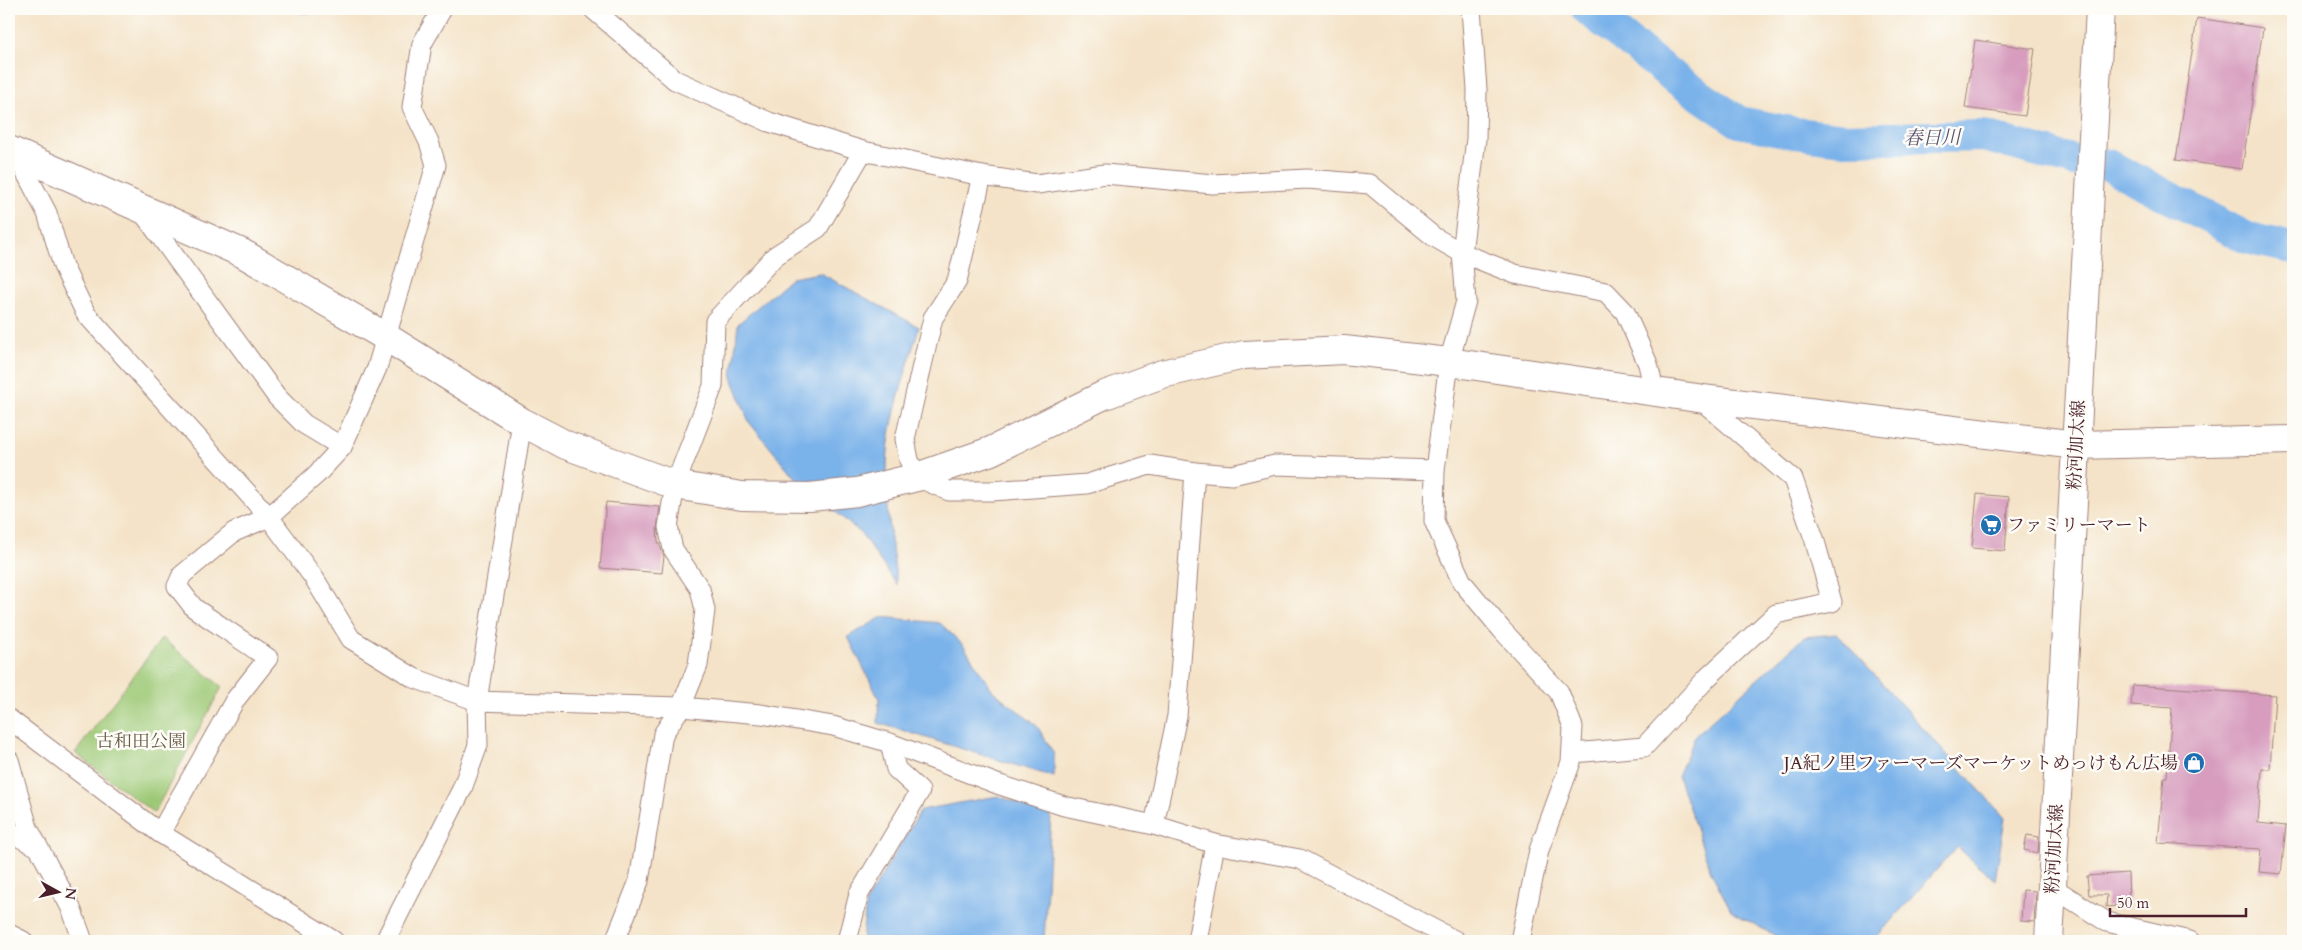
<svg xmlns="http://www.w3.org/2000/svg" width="2302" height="950" font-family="Cardo,'Noto Serif JP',serif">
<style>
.green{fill:#9dc976;stroke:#747450}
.water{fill:#7ab2ea;stroke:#62688a}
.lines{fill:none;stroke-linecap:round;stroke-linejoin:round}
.stream{stroke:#7ab2ea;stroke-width:5.5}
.river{stroke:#7ab2ea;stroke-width:32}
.building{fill:#d79cbe}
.street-casing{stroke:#9f817a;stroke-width:21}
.secondary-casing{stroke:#9f817a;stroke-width:30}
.primary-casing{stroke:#9f817a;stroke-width:30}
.street{stroke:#fff;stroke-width:19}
.secondary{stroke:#fff;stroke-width:28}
.primary{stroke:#fff;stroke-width:28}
.labels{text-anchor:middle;stroke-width:5;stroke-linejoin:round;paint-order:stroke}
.street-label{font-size:18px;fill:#4a1f2b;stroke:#fdfcf7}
.poi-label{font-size:18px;fill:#4a1f2b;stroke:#fdfcf7;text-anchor:start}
.park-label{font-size:18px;fill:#675a45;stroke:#fdfcf7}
.water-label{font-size:19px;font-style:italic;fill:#5b526e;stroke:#fdfcf7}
</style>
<rect width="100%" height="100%" fill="#fdfcf7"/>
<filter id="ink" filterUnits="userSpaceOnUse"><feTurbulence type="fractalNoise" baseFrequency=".02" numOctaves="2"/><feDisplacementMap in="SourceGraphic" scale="10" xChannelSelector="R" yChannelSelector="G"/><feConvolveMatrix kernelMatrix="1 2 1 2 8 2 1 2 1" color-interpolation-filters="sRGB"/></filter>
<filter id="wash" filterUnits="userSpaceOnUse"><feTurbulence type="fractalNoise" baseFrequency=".0096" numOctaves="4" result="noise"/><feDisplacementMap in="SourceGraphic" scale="20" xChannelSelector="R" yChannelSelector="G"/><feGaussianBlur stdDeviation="1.12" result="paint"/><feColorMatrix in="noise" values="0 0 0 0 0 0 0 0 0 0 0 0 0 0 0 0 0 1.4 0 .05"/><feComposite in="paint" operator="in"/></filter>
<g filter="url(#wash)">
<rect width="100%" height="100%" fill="#f4e3c8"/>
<!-- green -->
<polygon class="green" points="162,638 222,687 154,813 75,753"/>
<!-- water -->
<g class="water">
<path d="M820 273 919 327C910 359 899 391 892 424 881 476 890 533 897 585L861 533 796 479 749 422 732 377 738 324 791 278Z"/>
<polygon points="882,617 940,623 963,645 993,691 1037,726 1054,754 1054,777 878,723 879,699 848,637"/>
<polygon points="1837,634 2005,818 1995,880 1957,847 1873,941 1785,941 1732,912 1711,872 1678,776 1695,736 1804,637"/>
<polygon points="998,796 1051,815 1044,941 862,941 866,902 921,810"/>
</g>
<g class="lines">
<!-- stream -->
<polyline class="stream" points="291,9 305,11 394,9"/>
<!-- river -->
<polyline class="river" points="1587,9 1672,76 1739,122 1795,133 1843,139 1984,136 2075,161 2108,165 2247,238 2293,248"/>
</g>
<g id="blocks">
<!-- building -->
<g class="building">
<polygon points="2197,18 2263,28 2242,169 2176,160"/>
<polygon points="1975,40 2035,49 2025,116 1965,108"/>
<polygon points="1977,494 2009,497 2005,551 1972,548"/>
<polygon points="606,502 660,507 657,529 658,541 664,556 662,573 600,568"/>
<polygon points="2133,685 2275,695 2270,769 2262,769 2258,823 2286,826 2281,874 2259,872 2261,849 2158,843 2164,777 2167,777 2172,708 2131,705"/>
<polygon points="2027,835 2039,837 2038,853 2024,850"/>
<polygon points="2128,873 2129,905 2106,907 2107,895 2089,895 2087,876"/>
<polygon points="2023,890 2036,891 2034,922 2021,921"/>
</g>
</g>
</g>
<g filter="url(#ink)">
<use href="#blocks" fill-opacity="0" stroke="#9f817a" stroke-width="1"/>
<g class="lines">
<!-- street casing -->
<g class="street-casing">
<g id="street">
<polyline points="593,9 675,80 769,122 863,151 982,176 1037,184 1105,174 1213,184 1307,179 1370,184 1434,237 1462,253 1515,274 1606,292 1625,312 1648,364 1654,390"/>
<polyline points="1471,9 1477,89 1476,139 1462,253 1466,301 1449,362 1435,470 1434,521 1462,582 1502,630 1559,692 1573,727 1571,762 1539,850 1520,941"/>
<polyline points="15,152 47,213 63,266 86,314 269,517 314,578 351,639 414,678 477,701 681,707 761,714 833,726 890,743 997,784 1064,806 1154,825 1215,844 1300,859 1456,941"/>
<polyline points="982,176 957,281 933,318 905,439 909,460 917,477 949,491 992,491 1087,484 1150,465 1195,472 1232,475 1275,465 1435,470"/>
<polyline points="141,210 277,397 304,424 342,447"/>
<polyline points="9,719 160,833 334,941"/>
<polyline points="1573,753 1644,747 1708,677 1776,614 1832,602 1814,538 1793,479 1708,406 1704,399"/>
<polyline points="9,760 28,828 71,908 83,941"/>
<polyline points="1154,825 1177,716 1195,472"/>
<polyline points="9,832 38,847"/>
<polyline points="160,833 235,700 268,658 194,608 177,586 182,575 234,532 269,517 317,474 342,447 377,368 436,165 429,142 412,107 422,44 442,9"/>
<polyline points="2052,887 2107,922 2190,941"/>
<polyline points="9,934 23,941"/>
<polyline points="385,941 462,789 478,745 477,701 522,422"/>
<polyline points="615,941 639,881 663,734 681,707 698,665 705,610 700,589 673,549 668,527 675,485 713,386 715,321 775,256 818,228 863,151"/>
<polyline points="847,941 859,894 920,791 896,769 890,743"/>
<polyline points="1197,941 1215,844"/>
</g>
</g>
<!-- secondary casing -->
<g class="secondary-casing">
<polyline id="secondary" points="9,150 242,253 386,337 522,422 566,445 675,485 742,496 810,497 857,492 917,477 991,451 1102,396 1162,374 1244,355 1344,350 1449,362 1704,399 2076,445 2293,440"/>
</g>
<!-- primary casing -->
<g class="primary-casing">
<polyline id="primary" points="2049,941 2100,9"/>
</g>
<!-- street -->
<use href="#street" class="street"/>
<!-- secondary -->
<use href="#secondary" class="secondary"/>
<!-- primary -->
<use href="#primary" class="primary"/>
</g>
</g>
<!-- icons -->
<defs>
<g id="supermarket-disc" transform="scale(1.125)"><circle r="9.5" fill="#1f6fb2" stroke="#fdfcf7"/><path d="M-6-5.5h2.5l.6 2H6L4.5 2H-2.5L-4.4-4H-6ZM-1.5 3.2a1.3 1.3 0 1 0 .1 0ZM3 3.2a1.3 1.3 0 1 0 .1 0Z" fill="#fff"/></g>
<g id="shop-disc" transform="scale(1.125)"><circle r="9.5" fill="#1f6fb2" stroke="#fdfcf7"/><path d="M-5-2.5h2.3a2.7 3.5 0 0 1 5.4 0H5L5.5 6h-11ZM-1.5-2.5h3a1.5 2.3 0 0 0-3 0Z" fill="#fff"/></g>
</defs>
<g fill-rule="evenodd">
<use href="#supermarket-disc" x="1991" y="525"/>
<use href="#shop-disc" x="2194" y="763"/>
</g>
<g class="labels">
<!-- street labels -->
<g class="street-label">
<text transform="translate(2076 445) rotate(-87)" y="6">粉河加太線</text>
<text transform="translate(2054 849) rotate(-87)" y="6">粉河加太線</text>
</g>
<!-- poi labels -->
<g class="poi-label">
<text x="2007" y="531">ファミリーマート</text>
<text x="2178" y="769" text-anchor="end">JA紀ノ里ファーマーズマーケットめっけもん広場</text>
</g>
<!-- park labels -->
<g class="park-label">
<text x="141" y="747">古和田公園</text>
</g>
<!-- water labels -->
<g class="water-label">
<text transform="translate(1932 137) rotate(-1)" y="7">春日川</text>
</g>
</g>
<!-- margin -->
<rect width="2302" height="950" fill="none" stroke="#fdfcf7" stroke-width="30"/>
<!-- north arrow -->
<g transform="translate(58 892) rotate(98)" stroke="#fdfcf7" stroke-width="4" paint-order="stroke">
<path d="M0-4L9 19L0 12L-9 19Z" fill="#4a1f2b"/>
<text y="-8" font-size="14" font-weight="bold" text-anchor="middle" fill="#4a1f2b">N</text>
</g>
<!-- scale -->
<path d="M2110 908v8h136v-8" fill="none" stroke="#4a1f2b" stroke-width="2.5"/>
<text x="2117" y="908" font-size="15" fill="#4a1f2b" stroke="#fdfcf7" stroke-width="4" paint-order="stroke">50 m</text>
</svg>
